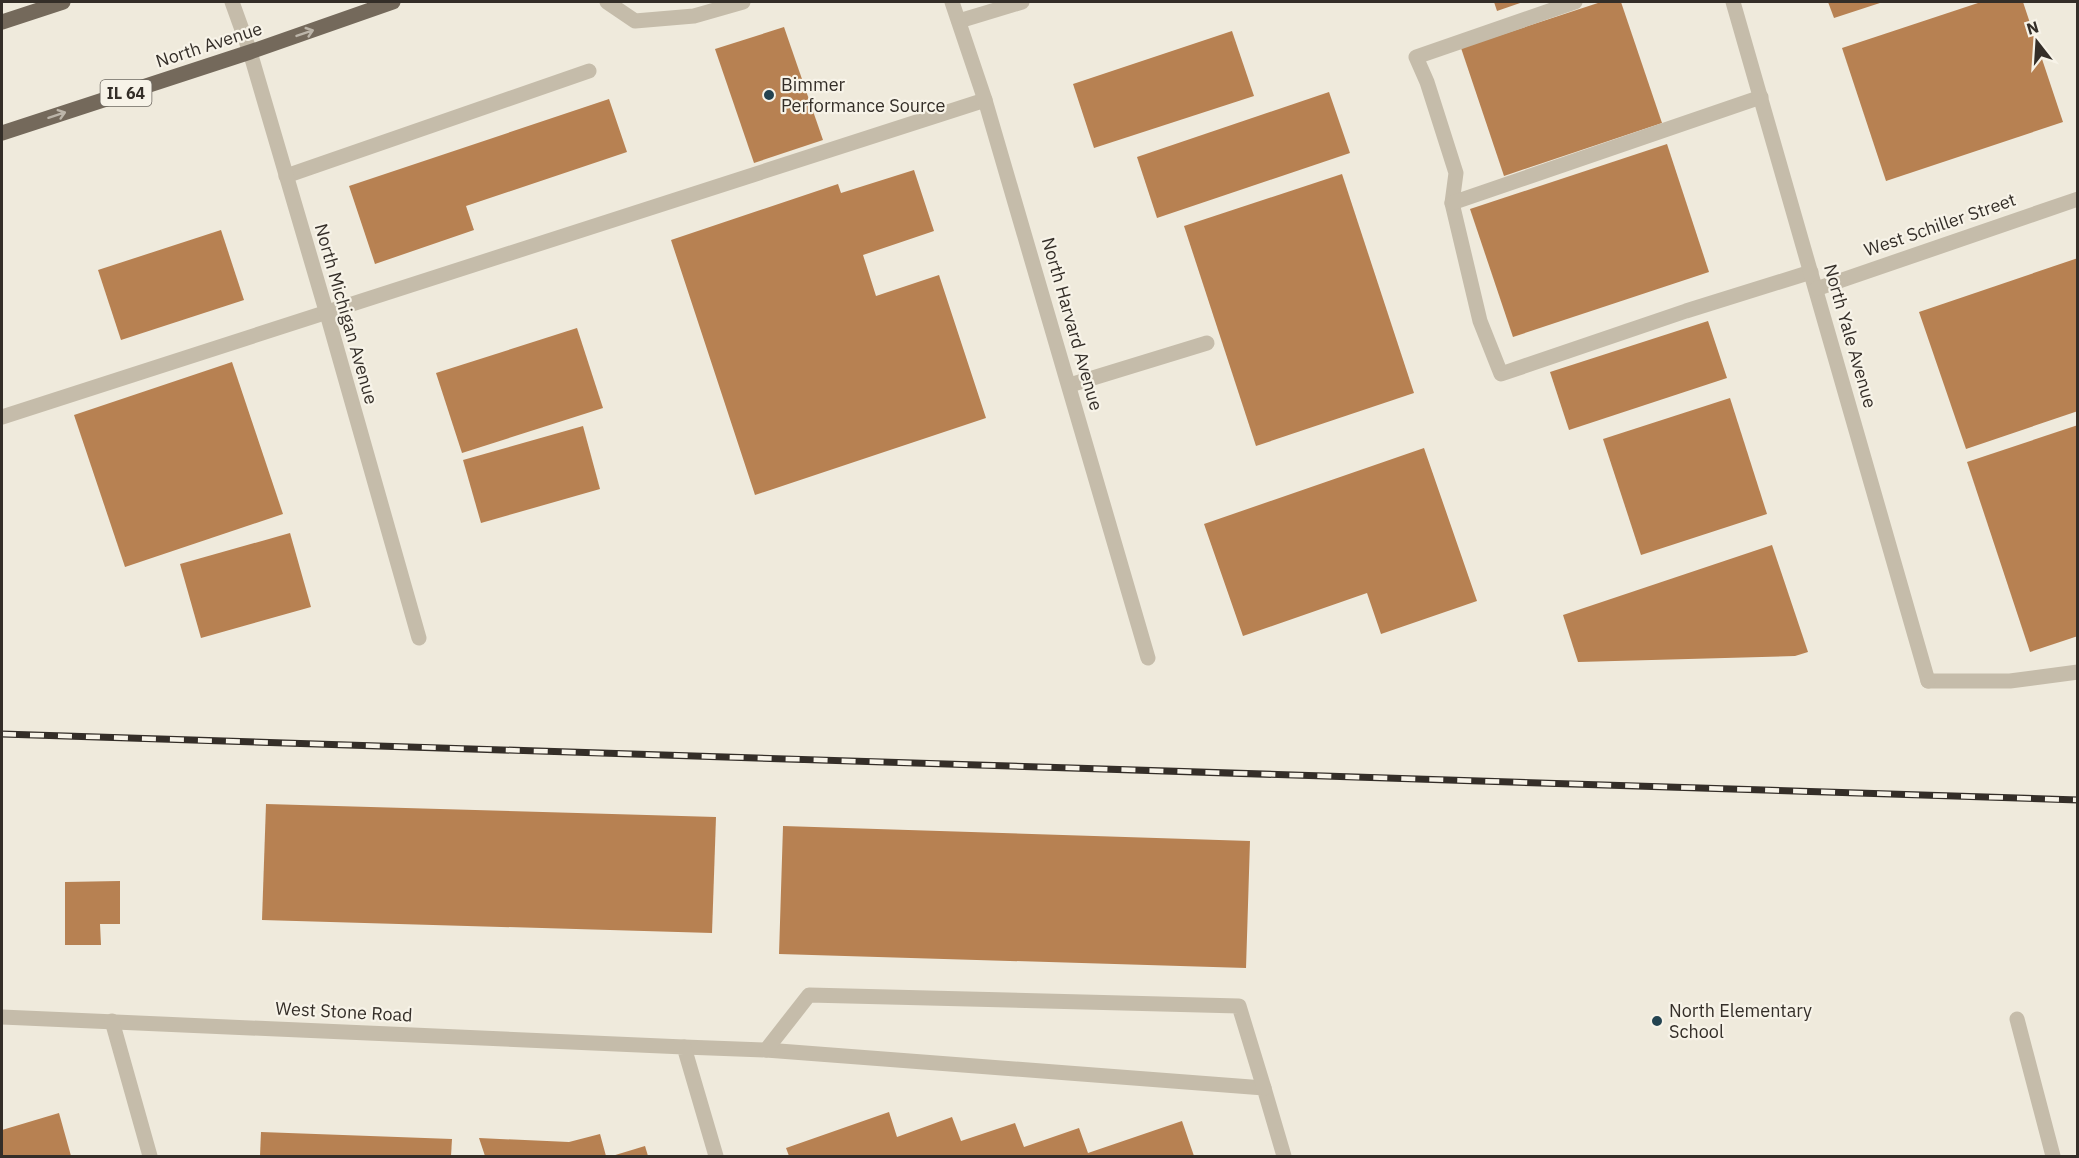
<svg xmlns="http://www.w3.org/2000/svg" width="2079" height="1158" font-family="'IBM Plex Sans',sans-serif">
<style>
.building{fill:#b78152}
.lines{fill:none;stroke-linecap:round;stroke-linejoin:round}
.lane{stroke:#c5bcaa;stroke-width:15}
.street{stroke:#c5bcaa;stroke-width:15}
.primary{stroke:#74695b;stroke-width:15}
.rail-casing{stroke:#342e28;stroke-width:7}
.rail{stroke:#f7f3e8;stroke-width:4.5;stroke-dasharray:14;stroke-linecap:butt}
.oneway{stroke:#bcb5a9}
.poi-dot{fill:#234350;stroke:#f7f3e8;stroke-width:2}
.labels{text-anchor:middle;stroke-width:4.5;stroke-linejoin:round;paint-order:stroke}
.shield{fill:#f7f3e8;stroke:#6e6962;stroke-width:1.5}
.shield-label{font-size:16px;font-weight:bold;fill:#342e28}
.street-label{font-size:18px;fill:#342e28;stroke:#f7f3e8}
.poi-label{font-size:18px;fill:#342e28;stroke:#f7f3e8;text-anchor:start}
</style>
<rect width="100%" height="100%" fill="#efeadc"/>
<!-- building -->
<g class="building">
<polygon points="1494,2 1523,2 1497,11"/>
<polygon points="1601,2 1621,2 1662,123 1504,176 1461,48"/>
<polygon points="1828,2 1883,2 1834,18"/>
<polygon points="1981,2 2023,2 2063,122 1886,181 1842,48"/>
<polygon points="784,27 823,140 754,163 715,49"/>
<polygon points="1232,31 1254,96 1094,148 1073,84"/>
<polygon points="1329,92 1350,153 1157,218 1137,157"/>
<polygon points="609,99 627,152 466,206 474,230 375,264 349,186"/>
<polygon points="1667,144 1709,272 1513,337 1470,209"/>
<polygon points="914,170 934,231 863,255 876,296 939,275 986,418 755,495 671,240 838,184 841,193"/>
<polygon points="1342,174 1414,393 1256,446 1184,226"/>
<polygon points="221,230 244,300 121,340 98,270"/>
<polygon points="2078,258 2078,411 1966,449 1919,312"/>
<polygon points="1708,321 1727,378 1569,430 1550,372"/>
<polygon points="577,328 603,408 462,453 436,373"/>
<polygon points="232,362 283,514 125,567 74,415"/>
<polygon points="1730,398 1767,514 1641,555 1603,439"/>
<polygon points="2078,425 2078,636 2030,652 1967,462"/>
<polygon points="583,426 600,489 481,523 463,460"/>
<polygon points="1424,448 1477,601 1381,634 1367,593 1243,636 1204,524"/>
<polygon points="290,533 311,607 201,638 180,564"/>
<polygon points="1772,545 1808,652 1795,656 1578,662 1563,615"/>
<polygon points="266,804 716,817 712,933 262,920"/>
<polygon points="783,826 1250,841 1246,968 779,954"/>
<polygon points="120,881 120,924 100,924 101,945 65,945 65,882"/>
<polygon points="889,1112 897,1137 952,1117 961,1141 1015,1123 1024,1147 1079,1128 1088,1153 1182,1121 1194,1156 789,1156 786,1148"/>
<polygon points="59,1113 71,1156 2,1156 2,1130"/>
<polygon points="261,1132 452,1139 451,1156 260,1156"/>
<polygon points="600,1134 606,1156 485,1156 479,1138 569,1142"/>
<polygon points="645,1146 648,1156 612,1156"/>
</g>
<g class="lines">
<!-- lane -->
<g class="lane">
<polyline points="607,2 635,21 694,16 743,2"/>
<polyline points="1575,2 1416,57 1427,82 1456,173 1452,203 1480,321 1501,374 1686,311 1811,272"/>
<polyline points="959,21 1022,2"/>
<polyline points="286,176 589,71"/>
<polyline points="1452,203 1761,97"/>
<polyline points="1070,385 1207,343"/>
<polyline points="2,417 985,100"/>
<polyline points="1928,681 2010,681 2078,672"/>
<polyline points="684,1047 766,1050 1264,1088 1284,1156"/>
<polyline points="766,1050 809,995 1239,1006 1264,1088"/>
</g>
<!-- street -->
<g class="street">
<polyline points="232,2 250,52 329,321 419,638"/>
<polyline points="952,2 985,100 1148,658"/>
<polyline points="1733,2 1928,681"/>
<polyline points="1816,289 2078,199"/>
<polyline points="2,1017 684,1047 716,1156"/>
<polyline points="2017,1019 2053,1156"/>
<polyline points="112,1021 150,1156"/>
</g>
<!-- primary -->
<g class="primary">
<polyline points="2,22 63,2"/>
<polyline points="2,133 250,52 393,2"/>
</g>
<!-- rail casing -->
<g class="rail-casing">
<polyline id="rail" points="2,734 2078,800"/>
</g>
<!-- rail -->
<use href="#rail" class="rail"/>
</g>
<!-- one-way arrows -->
<defs><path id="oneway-shaft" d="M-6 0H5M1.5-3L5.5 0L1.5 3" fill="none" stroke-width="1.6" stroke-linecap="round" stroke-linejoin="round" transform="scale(1.5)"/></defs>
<g class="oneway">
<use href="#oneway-shaft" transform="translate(305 33) rotate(-19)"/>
<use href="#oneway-shaft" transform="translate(57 115) rotate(-18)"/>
</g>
<!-- markers -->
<g class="poi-dot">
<circle cx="769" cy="95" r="6"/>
<circle cx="1657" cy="1021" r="6"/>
</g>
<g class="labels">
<!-- shield labels -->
<rect class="shield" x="100.5" y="80" width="51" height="26" rx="4.5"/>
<g class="shield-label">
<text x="126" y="99">IL 64</text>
</g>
<!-- street labels -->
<g class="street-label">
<text transform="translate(209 45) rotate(-18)" y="6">North Avenue</text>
<text transform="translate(1940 225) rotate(-19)" y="6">West Schiller Street</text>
<text transform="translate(346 314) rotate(74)" y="6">North Michigan Avenue</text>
<text transform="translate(1072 324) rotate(74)" y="6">North Harvard Avenue</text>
<text transform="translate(1850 336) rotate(74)" y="6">North Yale Avenue</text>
<text transform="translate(344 1012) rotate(3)" y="6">West Stone Road</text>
</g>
<!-- poi labels -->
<g class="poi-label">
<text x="781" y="91">Bimmer<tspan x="781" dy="21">Performance Source</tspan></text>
<text x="1669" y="1017">North Elementary<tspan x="1669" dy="21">School</tspan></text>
</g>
</g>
<!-- border -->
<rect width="2079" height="1158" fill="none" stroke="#342e28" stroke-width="6"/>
<!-- north arrow -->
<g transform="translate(2037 42) rotate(343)" stroke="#f7f3e8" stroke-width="4.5" paint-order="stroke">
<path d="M0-4.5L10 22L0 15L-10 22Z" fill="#342e28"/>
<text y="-9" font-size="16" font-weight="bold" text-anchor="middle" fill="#342e28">N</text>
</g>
</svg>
